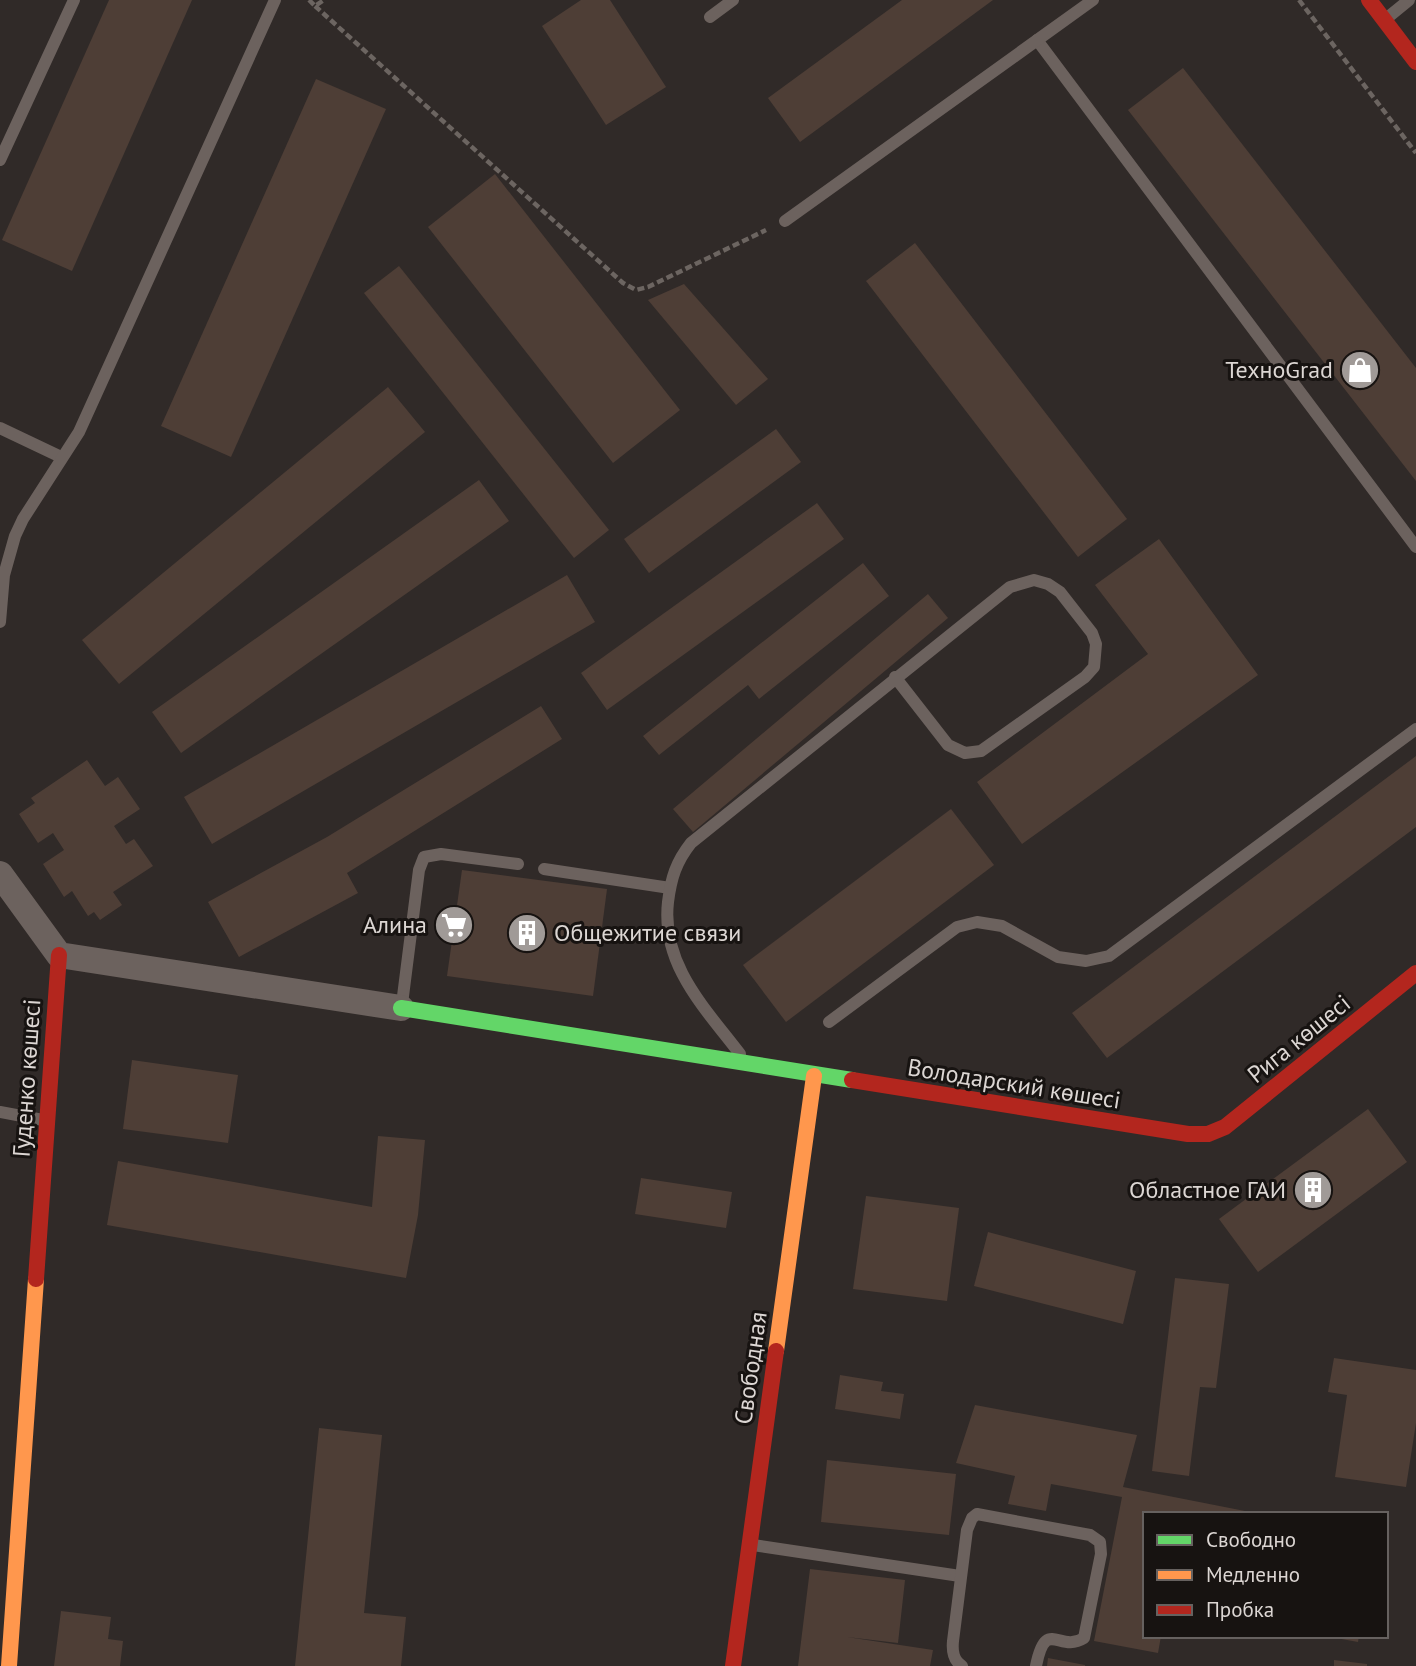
<svg xmlns="http://www.w3.org/2000/svg" width="1416" height="1666" font-family="'PT Sans',sans-serif">
<style>
.building{fill:#4e3e36}
.lines{fill:none;stroke-linecap:round;stroke-linejoin:round}
.path{stroke:#6c6561;stroke-width:4.5;stroke-dasharray:7 3.5;stroke-linecap:butt}
.lane{stroke:#6c625e;stroke-width:12}
.street{stroke:#6c625e;stroke-width:26}
.fast{stroke:#63d668;stroke-width:16}
.slow{stroke:#ff974d;stroke-width:16}
.jam{stroke:#b3261e;stroke-width:16}
.labels{text-anchor:middle;stroke-width:6;stroke-linejoin:round;paint-order:stroke}
.poi-label{font-size:24px;fill:#dcd6d3;stroke:#171311;text-anchor:end}
.street-label{font-size:24px;fill:#dcd6d3;stroke:#171311}
</style>
<rect width="100%" height="100%" fill="#302a28"/>
<!-- building -->
<g class="building">
<polygon points="109,0 192,0 72,271 2,240"/>
<polygon points="581,0 610,0 666,87 606,125 542,26"/>
<polygon points="902,0 993,0 800,142 768,98"/>
<polygon points="1183,68 1416,368 1416,481 1128,110"/>
<polygon points="316,79 386,109 231,457 161,426"/>
<polygon points="495,174 680,410 613,463 428,227"/>
<polygon points="915,243 1127,519 1078,557 866,281"/>
<polygon points="399,266 609,530 574,558 364,293"/>
<polygon points="684,284 768,379 736,405 648,300"/>
<polygon points="388,387 425,432 119,684 82,640"/>
<polygon points="776,429 801,462 649,573 624,539"/>
<polygon points="479,480 509,521 181,753 152,712"/>
<polygon points="817,503 844,539 607,710 581,673"/>
<polygon points="1159,539 1258,675 1022,844 977,782 1148,654 1095,585"/>
<polygon points="863,563 889,596 759,699 748,685 659,755 643,736"/>
<polygon points="567,575 595,622 212,844 184,797"/>
<polygon points="928,594 948,618 693,832 673,809"/>
<polygon points="541,706 562,739 347,873 358,893 239,957 208,902 327,837"/>
<polygon points="1416,756 1416,827 1107,1058 1072,1013"/>
<polygon points="87,760 105,786 118,777 140,809 114,826 126,844 134,839 153,866 113,892 122,905 100,920 94,912 88,916 72,891 64,897 43,864 64,850 53,833 38,843 19,814 35,803 31,798"/>
<polygon points="951,809 994,865 786,1022 743,965"/>
<polygon points="462,870 607,889 593,996 447,976"/>
<polygon points="132,1060 238,1075 228,1143 123,1129"/>
<polygon points="1368,1109 1407,1162 1258,1272 1219,1219"/>
<polygon points="378,1136 425,1140 418,1215 406,1278 107,1225 118,1161 372,1207"/>
<polygon points="641,1178 732,1192 726,1228 635,1214"/>
<polygon points="866,1196 959,1208 947,1301 853,1289"/>
<polygon points="988,1232 1136,1271 1123,1324 974,1286"/>
<polygon points="1175,1278 1229,1284 1216,1388 1200,1387 1189,1476 1152,1471"/>
<polygon points="1334,1358 1416,1370 1416,1423 1406,1487 1335,1477 1347,1395 1328,1392"/>
<polygon points="840,1375 883,1382 881,1391 904,1394 900,1419 835,1409"/>
<polygon points="975,1405 1137,1435 1123,1487 1250,1512 1145,1514 1145,1636 1161,1636 1158,1653 1094,1641 1122,1497 1051,1484 1046,1511 1008,1504 1015,1476 956,1463"/>
<polygon points="319,1428 382,1435 364,1613 406,1617 401,1666 295,1666"/>
<polygon points="827,1460 956,1474 949,1535 821,1522"/>
<polygon points="810,1569 905,1580 898,1643 847,1637 933,1650 930,1666 798,1666"/>
<polygon points="61,1611 111,1617 108,1639 123,1641 120,1666 54,1666"/>
<polygon points="1325,1636 1359,1636 1358,1642"/>
<polygon points="1048,1658 1085,1665 1085,1666 1047,1666"/>
<polygon points="1334,1660 1367,1664 1367,1666 1334,1666"/>
</g>
<g class="lines">
<!-- path -->
<g class="path">
<polyline points="309,0 315,6 324,0"/>
<polyline points="1299,0 1416,153"/>
<polyline points="315,6 623,283 636,290 648,287 766,230"/>
</g>
<!-- lane -->
<g class="lane">
<polyline points="710,17 733,0"/>
<polyline points="1387,18 1409,0"/>
<polyline points="1037,40 1416,547"/>
<polyline points="0,160 74,0"/>
<polyline points="785,221 1093,0"/>
<polyline points="0,428 61,457"/>
<polyline points="0,622 4,575 15,536 23,519 79,432 275,0"/>
<polyline points="544,869 670,888"/>
<polyline points="402,1004 419,870 424,857 441,854 518,864"/>
<polyline points="829,1022 957,927 977,922 1002,926 1058,957 1086,961 1109,956 1416,729"/>
<path d="M740 1054C705 1008 661 965 668 902 671 878 676 862 691 843L1010 587 1034 580 1048 584 1060 592 1092 633 1096 644 1094 667 1085 677 981 751 965 753 948 745 895 677"/>
<polyline points="0,1112 43,1120"/>
<polyline points="753,1545 960,1576"/>
<path d="M962 1666C953 1660 952 1651 953 1641L967 1530 972 1518 977 1514 1090 1535 1100 1542 1101 1554 1084 1638C1059 1654 1046 1616 1036 1666"/>
</g>
<!-- street -->
<polyline class="street" points="0,874 59,955 401,1008"/>
<!-- fast -->
<polyline class="fast" points="401,1008 852,1080"/>
<!-- slow -->
<g class="slow">
<polyline points="776,1351 814,1076"/>
<polyline points="9,1666 36,1279"/>
</g>
<!-- jam -->
<g class="jam">
<polyline points="1369,0 1416,62"/>
<polyline points="852,1080 1188,1134 1208,1134 1225,1127 1416,973"/>
<polyline points="36,1279 59,955"/>
<polyline points="733,1666 776,1351"/>
</g>
</g>
<!-- icons -->
<defs>
<g id="shop-disc" transform="scale(2.0125)"><circle r="9.5" fill="#a09a97" stroke="#171311"/><path d="M-5-2.5h2.3a2.7 3.5 0 0 1 5.4 0H5L5.5 6h-11ZM-1.5-2.5h3a1.5 2.3 0 0 0-3 0Z" fill="#fff"/></g>
<g id="supermarket-disc" transform="scale(2.0125)"><circle r="9.5" fill="#a09a97" stroke="#171311"/><path d="M-6-5.5h2.5l.6 2H6L4.5 2H-2.5L-4.4-4H-6ZM-1.5 3.2a1.3 1.3 0 1 0 .1 0ZM3 3.2a1.3 1.3 0 1 0 .1 0Z" fill="#fff"/></g>
<g id="building-disc" transform="scale(2.0125)"><circle r="9.5" fill="#a09a97" stroke="#171311"/><path d="M-4-6H4V6H1V3H-1V6H-4ZM-2.5-4.3h1.7v1.8h-1.7ZM.8-4.3h1.7v1.8H.8ZM-2.5-1h1.7V.8h-1.7ZM.8-1h1.7V.8H.8Z" fill="#fff"/></g>
</defs>
<g fill-rule="evenodd">
<use href="#shop-disc" x="1360" y="370"/>
<use href="#supermarket-disc" x="454" y="925"/>
<use href="#building-disc" x="527" y="933"/>
<use href="#building-disc" x="1313" y="1190"/>
</g>
<g class="labels">
<!-- poi labels -->
<g class="poi-label">
<text x="1333" y="378">ТехноGrad</text>
<text x="427" y="933">Алина</text>
<text x="554" y="941" text-anchor="start">Общежитие связи</text>
<text x="1286" y="1198">Областное ГАИ</text>
</g>
<!-- street labels -->
<g class="street-label">
<text transform="translate(1299 1039) rotate(-39)" y="8">Рига көшесі</text>
<text transform="translate(27 1078) rotate(-86)" y="8">Гуденко көшесі</text>
<text transform="translate(1014 1084) rotate(9)" y="8">Володарский көшесі</text>
<text transform="translate(751 1368) rotate(-82)" y="8">Свободная</text>
</g>
</g>
<!-- legend -->
<rect x="1143" y="1512" width="245" height="126" fill="#171311" stroke="#66615f" stroke-width="2"/>
<rect x="1157" y="1535" width="35" height="10" fill="#63d668" stroke="#66615f" stroke-width="2"/>
<text x="1206" y="1547" font-size="21" fill="#dcd6d3">Свободно</text>
<rect x="1157" y="1570" width="35" height="10" fill="#ff974d" stroke="#66615f" stroke-width="2"/>
<text x="1206" y="1582" font-size="21" fill="#dcd6d3">Медленно</text>
<rect x="1157" y="1605" width="35" height="10" fill="#b3261e" stroke="#66615f" stroke-width="2"/>
<text x="1206" y="1617" font-size="21" fill="#dcd6d3">Пробка</text>
</svg>
